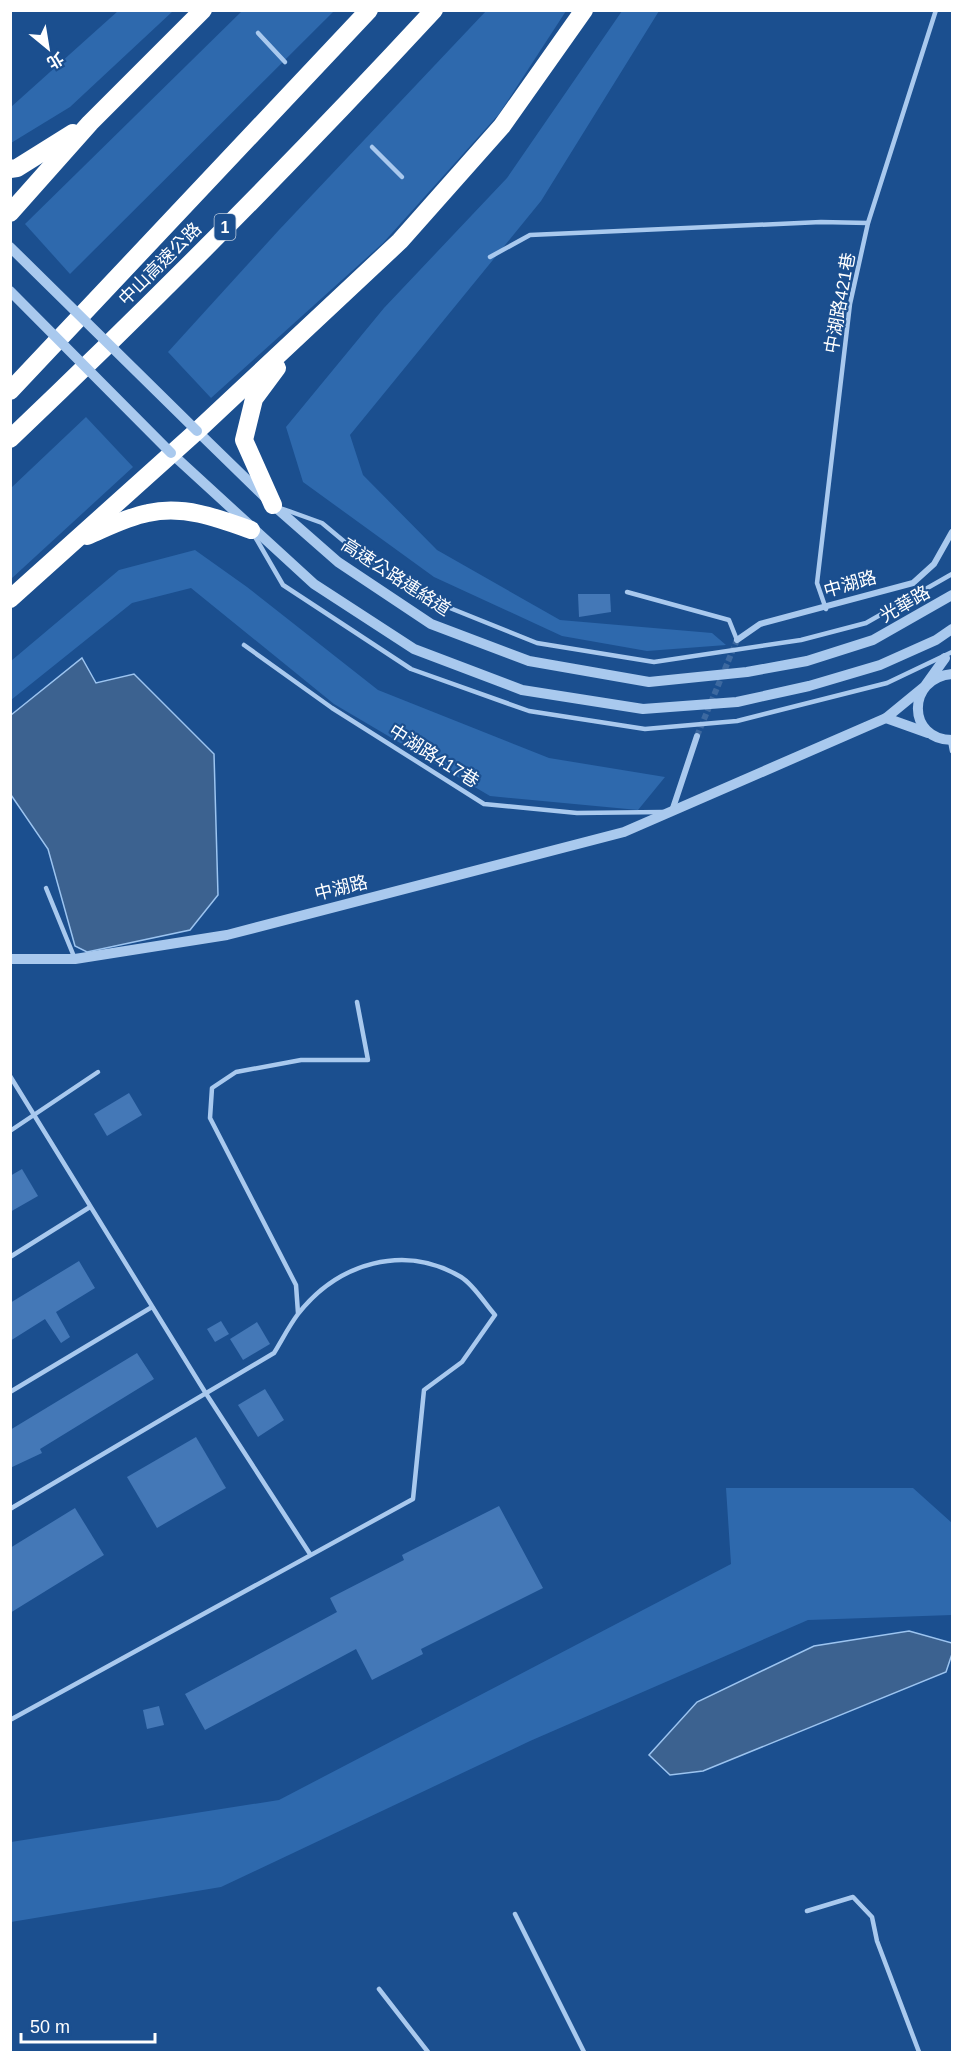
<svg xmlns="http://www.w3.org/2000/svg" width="963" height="2063" font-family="Helvetica,'Noto Sans TC',sans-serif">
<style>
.green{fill:#2e69ad}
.water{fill:#3c6290;stroke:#9cc4f0;stroke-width:1.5}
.building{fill:#4478b7}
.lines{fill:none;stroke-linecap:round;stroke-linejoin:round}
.minor-tunnel{stroke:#3d69a0;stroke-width:6;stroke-dasharray:6 3;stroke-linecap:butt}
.service{stroke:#a9c9ee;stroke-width:4.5}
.minor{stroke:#a9c9ee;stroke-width:6}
.tertiary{stroke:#a9c9ee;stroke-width:10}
.motorway{stroke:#fff;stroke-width:18}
.tertiary-bridge{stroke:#a9c9ee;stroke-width:10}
.labels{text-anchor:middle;stroke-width:4.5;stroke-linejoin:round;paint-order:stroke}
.shield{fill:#1b4f8f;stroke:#bbcadd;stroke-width:1.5}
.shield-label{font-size:16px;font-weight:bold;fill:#fff}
.street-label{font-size:18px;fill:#fff;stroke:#1b4f8f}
</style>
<rect width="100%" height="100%" fill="#1b4f8f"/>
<!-- green -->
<g class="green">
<polygon points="118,11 173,11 70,107 11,143 11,107"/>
<polygon points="242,11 334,11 70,274 25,224"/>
<polygon points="486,11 566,11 499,114 383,243 211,398 168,352 279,230"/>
<polygon points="622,11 659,11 541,201 350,435 363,475 437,550 560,620 712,633 726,645 647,651 562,636 434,577 303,482 286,427 384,308 507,178"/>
<polygon points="86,417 133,467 11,579 11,488"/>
<polygon points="195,550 247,587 378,690 549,758 665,777 638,810 490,796 334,704 191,588 132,603 11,700 11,661 119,570"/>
<polygon points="726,1488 913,1488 952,1523 952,1615 808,1620 530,1741 221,1887 11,1922 11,1842 279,1800 731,1564"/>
</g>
<!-- water -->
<g class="water">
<polygon points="82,658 96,683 134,674 214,754 218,895 190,930 87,952 75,946 48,849 11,795 11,715"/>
<polygon points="909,1631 952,1643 952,1654 946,1672 703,1771 670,1775 649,1755 697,1702 814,1646"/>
</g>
<!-- building -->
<g class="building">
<polygon points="578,594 610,594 611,612 579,617"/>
<polygon points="129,1093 142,1115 107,1136 94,1114"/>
<polygon points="22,1169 38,1196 10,1212 10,1176"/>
<polygon points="79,1261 95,1288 56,1312 70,1337 61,1343 45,1319 10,1341 10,1303"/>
<polygon points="221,1321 229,1334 215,1342 207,1329"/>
<polygon points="257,1322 270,1344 243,1360 230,1339"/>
<polygon points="137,1353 154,1379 40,1449 42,1453 10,1468 10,1430"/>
<polygon points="265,1389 284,1420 258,1437 238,1405"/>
<polygon points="196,1437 226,1488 157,1528 127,1477"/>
<polygon points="499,1506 543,1588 421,1649 423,1654 372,1680 356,1649 205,1730 185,1694 337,1612 330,1598 404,1560 402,1555"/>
<polygon points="75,1508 104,1555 10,1613 10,1548"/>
<polygon points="159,1706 164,1725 147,1729 143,1710"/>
</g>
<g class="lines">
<!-- minor-tunnel -->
<polyline class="minor-tunnel" points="697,736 737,640"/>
<!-- service -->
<g class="service">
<polyline points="258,33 285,62"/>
<polyline points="372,147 402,177"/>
<polyline points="490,257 530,235 821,222 868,223"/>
<polyline points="283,509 322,523 352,548 440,604 537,643 654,662 801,640 866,623 952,574"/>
<polyline points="254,535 283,585 411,669 529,711 645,729 737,721 887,683 952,652"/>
<polyline points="627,592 729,620 737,640"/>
<polyline points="826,609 817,583 850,304 868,223 936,10"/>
<polyline points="244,645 332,708 484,804 577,813 663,812"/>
<polyline points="950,740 952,751"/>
<polyline points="46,888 75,959"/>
<polyline points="10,1076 205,1392 310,1554"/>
<polyline points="10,1131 98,1072"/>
<polyline points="10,1257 90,1207"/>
<polyline points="298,1313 296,1285 210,1118 212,1088 236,1072 301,1060 368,1060 357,1002"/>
<polyline points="10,1392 152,1307"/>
<path d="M10 1509 274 1353C282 1340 289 1326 298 1314 338 1263 404 1243 461 1277 474 1285 485 1304 495 1315L462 1362 424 1390 413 1499 10 1720"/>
<polyline points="807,1911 853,1897 872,1917 877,1941 919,2052"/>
<polyline points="515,1914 584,2052"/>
<polyline points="379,1989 428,2052"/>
</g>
<!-- minor -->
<g class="minor">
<polyline points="737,640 760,624 913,583 934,564 952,532"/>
<polyline points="672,811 697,736"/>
</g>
<!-- tertiary -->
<g class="tertiary">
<polyline points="197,431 273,505 338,562 431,624 529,661 649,682 747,672 807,661 873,640 952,595"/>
<polyline points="171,453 314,584 414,649 522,690 643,709 737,702 809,686 880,665 936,640 952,629"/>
<path d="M952 674C906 678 907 740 952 740"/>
<polyline points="886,718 928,733"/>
<polyline points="10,959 75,959 227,935 624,832 886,718 925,686 945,658"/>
</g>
<!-- motorway -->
<g class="motorway">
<polyline points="10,169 17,168 73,133"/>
<polyline points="10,213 90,123 203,10"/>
<polyline points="10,391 369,10"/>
<path d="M10 439C156 300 297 158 434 10"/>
<polyline points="273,505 244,440 254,399 277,368"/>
<path d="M87 536C106 528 127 517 148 513 184 505 218 518 251 530"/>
<polyline points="10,599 197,431 400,241 502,126 584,10"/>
</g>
<!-- tertiary-bridge -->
<g class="tertiary-bridge">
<polyline points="10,247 197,431"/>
<polyline points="10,291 171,453"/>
</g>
</g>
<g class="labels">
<!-- shield labels -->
<rect class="shield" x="214.5" y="214" width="21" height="26" rx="4.5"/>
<g class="shield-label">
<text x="225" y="233">1</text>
</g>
<!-- street labels -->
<g class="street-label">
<text transform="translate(160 264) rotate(-45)" y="6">中山高速公路</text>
<text transform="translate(840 303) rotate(-80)" y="6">中湖路421巷</text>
<text transform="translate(396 577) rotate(33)" y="6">高速公路連絡道</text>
<text transform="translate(850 584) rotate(-16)" y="6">中湖路</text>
<text transform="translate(905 604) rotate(-30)" y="6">光華路</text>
<text transform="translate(434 756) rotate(32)" y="6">中湖路417巷</text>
<text transform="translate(341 888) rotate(-14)" y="6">中湖路</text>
</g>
</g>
<!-- border -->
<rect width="963" height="2063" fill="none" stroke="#ffffff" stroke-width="24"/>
<!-- north arrow -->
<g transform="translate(48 48) rotate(150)" stroke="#1b4f8f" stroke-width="4.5" paint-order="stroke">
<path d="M0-4.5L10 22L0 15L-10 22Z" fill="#ffffff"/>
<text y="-9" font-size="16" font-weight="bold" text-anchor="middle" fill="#ffffff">北</text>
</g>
<!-- scale -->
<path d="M21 2033v9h134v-9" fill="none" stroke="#ffffff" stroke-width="3"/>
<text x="30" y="2033" font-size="18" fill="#ffffff" stroke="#1b4f8f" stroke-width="4.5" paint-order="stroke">50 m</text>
</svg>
